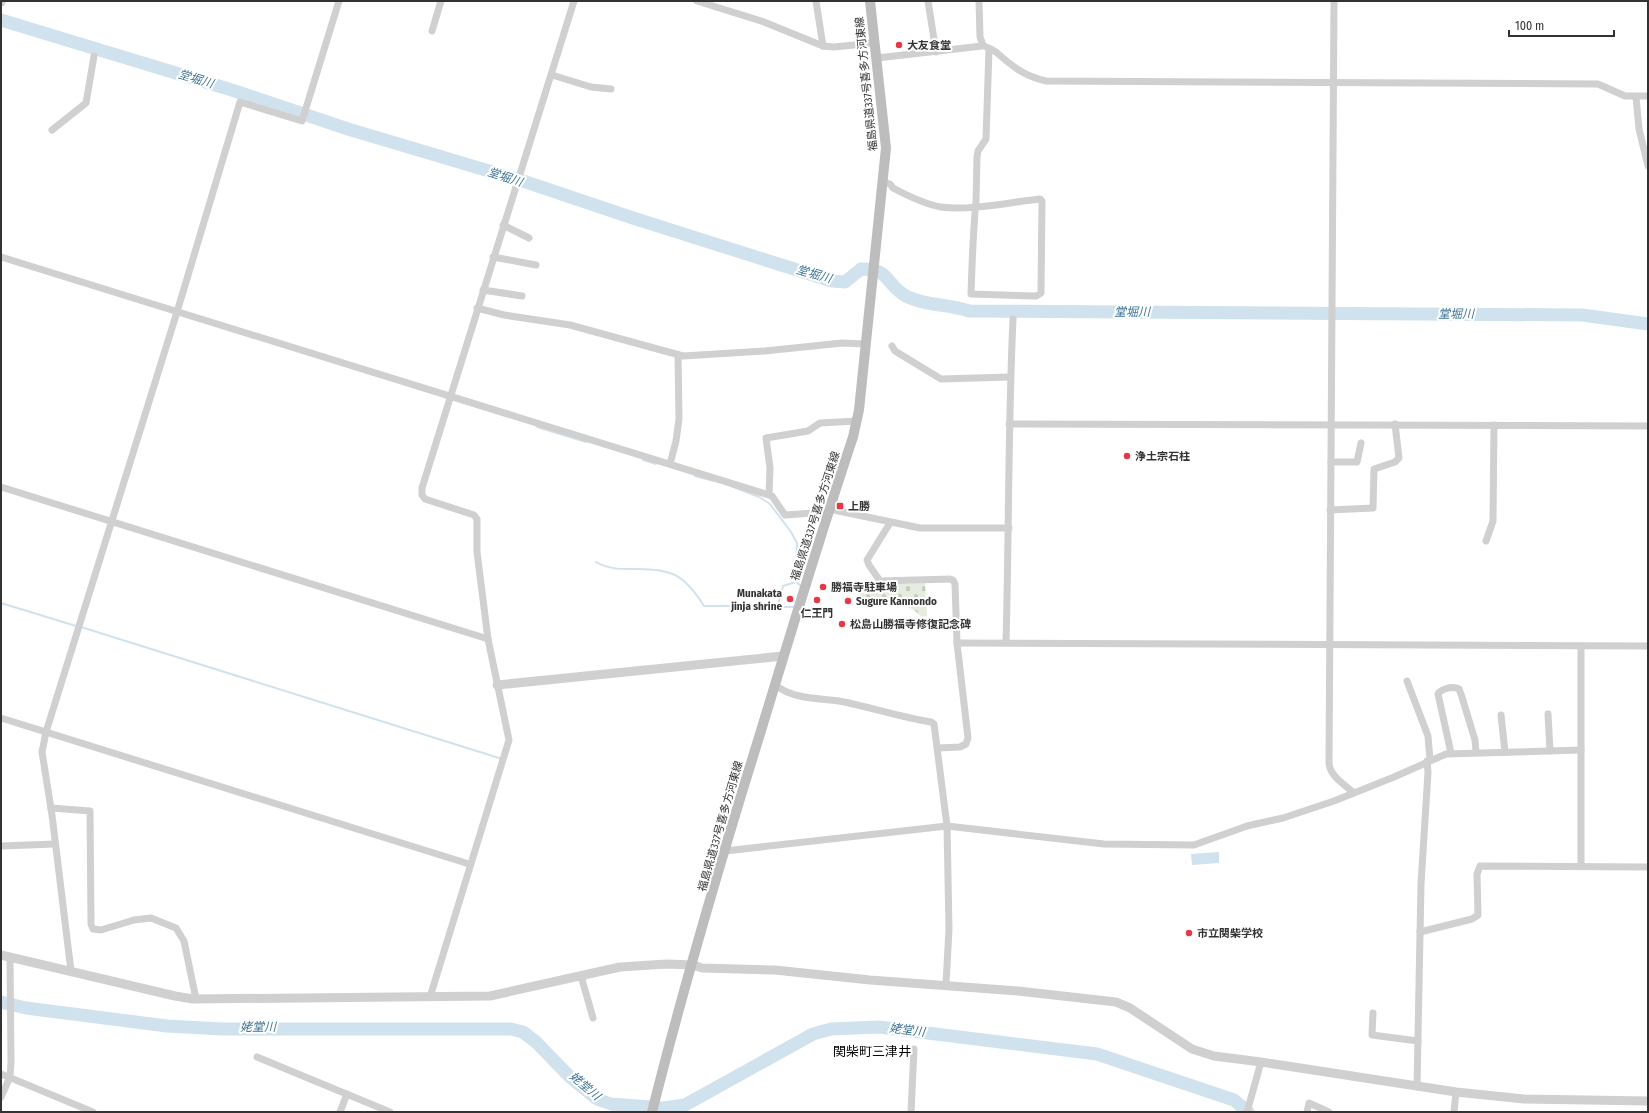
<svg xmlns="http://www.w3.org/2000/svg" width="1649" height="1113" font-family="'Fira Sans Condensed','Noto Sans JP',sans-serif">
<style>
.cemetery{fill:url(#cemetery-stones)}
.water{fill:#cfe2ee}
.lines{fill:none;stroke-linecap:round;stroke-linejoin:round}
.stream{stroke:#cfe2ee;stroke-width:2}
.river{stroke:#cfe2ee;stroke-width:13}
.minor{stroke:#d0d0d0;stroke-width:7}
.tertiary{stroke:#d0d0d0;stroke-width:9}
.secondary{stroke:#bdbdbd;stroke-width:10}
.poi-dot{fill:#e63946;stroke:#fff;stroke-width:1.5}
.labels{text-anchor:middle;stroke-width:4;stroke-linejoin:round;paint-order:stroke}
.poi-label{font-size:11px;font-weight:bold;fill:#333;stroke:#fff;text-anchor:start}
.street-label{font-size:11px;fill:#333;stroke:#fff}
.water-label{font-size:12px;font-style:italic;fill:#3f7597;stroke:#fff}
.quarter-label{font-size:13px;fill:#000;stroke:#fff}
</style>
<defs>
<pattern id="cemetery-stones" width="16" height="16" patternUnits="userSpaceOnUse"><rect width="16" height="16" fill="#e6ecdf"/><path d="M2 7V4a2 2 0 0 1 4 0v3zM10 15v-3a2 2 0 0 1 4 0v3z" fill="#c6cbc0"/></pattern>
</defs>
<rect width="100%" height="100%" fill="#fff"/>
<!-- cemetery -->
<path class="cemetery" d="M877 581 894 584 925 583 927 616 921 617C909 601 891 606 874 605L869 599 860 596C859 583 866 582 877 581Z"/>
<!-- water -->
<polygon class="water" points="1219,852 1219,863 1192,865 1191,854"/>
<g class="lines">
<!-- stream -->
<g class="stream">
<polyline points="537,427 586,442"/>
<polyline points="643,460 656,464"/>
<polyline points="695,476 714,481"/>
<polyline points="731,486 759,497 770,504 791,532 797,543 796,565 800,577 796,582 783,586 778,606 779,607 796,607"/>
<path d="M596 562C608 569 619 569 632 569 671 568 684 574 704 606H778"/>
<polyline points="796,582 801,586"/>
<polyline points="1,603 76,626"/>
<polyline points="81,627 499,758"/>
</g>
<!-- river -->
<g class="river">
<path d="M1 20 235 91 348 129 526 182 633 218 832 281 845 282 861 269C891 269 885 284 906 296 925 306 949 304 969 311L1582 315 1648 324"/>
<polyline points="1,1002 26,1008 167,1026 222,1029 511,1029 523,1032 536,1042 570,1077 597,1099 611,1104 663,1108 685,1105 813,1034 831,1029 879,1027 1097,1054 1234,1100 1248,1112"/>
</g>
<!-- minor -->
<g class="minor">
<polyline points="697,1 764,22 823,46 834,47 874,43"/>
<polyline points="816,1 823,46"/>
<polyline points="928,1 936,52"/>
<path d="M979 1 980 37 983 45C987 48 992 49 996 52 1013 67 1024 76 1046 81L1598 84 1625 96H1648"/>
<path d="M1334 1 1329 762C1329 776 1344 784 1354 793"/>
<polyline points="432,31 441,1"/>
<polyline points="877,58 982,46 983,45"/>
<polyline points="552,75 591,87 611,89"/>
<polyline points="1636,97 1639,129 1648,166"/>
<polyline points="52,130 86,103 94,56"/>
<path d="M883 182 890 184 893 188C908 196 924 204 941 207 969 211 1011 202 1040 199L1042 201 1041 293 1036 296 971 294C972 263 973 232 976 201L977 157 978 151 986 139 989 49"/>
<polyline points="503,225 529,238"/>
<polyline points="1,257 772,496 785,515 828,512"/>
<polyline points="493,257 536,265"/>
<polyline points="483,290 522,296"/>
<polyline points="477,308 504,315 570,325 683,356 765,351 842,343 867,344"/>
<polyline points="892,346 895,351 941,379 1010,377"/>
<polyline points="1009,424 1648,426"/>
<polyline points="1331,462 1357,462 1361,443"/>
<polyline points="670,464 676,441 679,419 678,355"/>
<polyline points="1,487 488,639"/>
<polyline points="769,495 770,468 766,438 808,431 820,423 857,421"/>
<polyline points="829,509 920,528 1009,528"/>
<polyline points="1330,510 1373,508 1374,469 1395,462 1399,458 1395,424"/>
<polyline points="890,523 867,560 869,565 880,581 950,579 953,580 955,584 957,643 968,738 966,744 960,747 938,748"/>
<polyline points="1486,541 1493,521 1494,425"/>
<path d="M1006 642C1009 534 1008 426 1013 319"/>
<polyline points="957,643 1648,646"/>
<polyline points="1581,646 1581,865"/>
<polyline points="1407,681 1428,736 1430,760"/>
<path d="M775 685C793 699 816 698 839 701 870 707 900 717 931 722L934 724 947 826 949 929 946 984"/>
<polyline points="1548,714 1550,751"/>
<polyline points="1501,715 1505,752"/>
<polyline points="1,718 469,864"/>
<path d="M1451 753 1438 694C1442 688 1453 686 1459 689L1461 694 1475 740 1476 752"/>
<polyline points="51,808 90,811 91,924 93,929 101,930 134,920 151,918 176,928 184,941 196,999"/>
<polyline points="1,846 55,844"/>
<polyline points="725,851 947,826 1104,844 1194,845 1247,826 1283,818 1334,801 1394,777 1446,754 1581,750"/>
<polyline points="1420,932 1472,919 1478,915 1477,874 1480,866 1648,867"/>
<polyline points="71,971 52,815 42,752 46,732 177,312 240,102 302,121 339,1"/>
<polyline points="581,976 593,1018"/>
<polyline points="430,997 509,740 488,639 477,552 477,519 474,515 425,499 422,495 422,488 574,1"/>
<polyline points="1373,1013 1372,1035 1418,1041"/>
<polyline points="257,1057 390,1112"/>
<polyline points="1,1074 93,1112"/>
<polyline points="1417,1087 1421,884 1428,772 1427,761"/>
<polyline points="1,1097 10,1077 11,1062 10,958"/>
<polyline points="340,1112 347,1094"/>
<polyline points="911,1112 914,1049"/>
<polyline points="1247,1112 1261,1062"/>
<polyline points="1307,1112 1309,1103 1329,1112"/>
<polyline points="1454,1112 1456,1092"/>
</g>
<!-- tertiary -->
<g class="tertiary">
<polyline points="1,2 1,1"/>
<polyline points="497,685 783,656"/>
<polyline points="1,955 175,996 193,999 490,996 620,967 667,964 693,965 702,968 775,970 870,980 1018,991 1116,1002 1130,1008 1192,1049 1214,1056 1261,1062 1456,1092 1524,1099 1648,1101"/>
</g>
<!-- secondary -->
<path class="secondary" d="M652 1112C684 985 721 859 760 734 790 635 820 536 853 437L859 410 886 148 870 1"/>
</g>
<!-- markers -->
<g class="poi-dot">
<circle cx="899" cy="45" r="4"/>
<circle cx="1127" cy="456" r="4"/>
<rect x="836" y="502" width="8" height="8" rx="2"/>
<circle cx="823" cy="587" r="4"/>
<circle cx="790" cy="599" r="4"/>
<circle cx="817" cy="600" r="4"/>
<circle cx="848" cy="601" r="4"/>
<circle cx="842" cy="624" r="4"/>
<circle cx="1189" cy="933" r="4"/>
</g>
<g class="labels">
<!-- poi labels -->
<g class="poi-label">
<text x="907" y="49">大友食堂</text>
<text x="1135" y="460">浄土宗石柱</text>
<text x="848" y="510">上勝</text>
<text x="831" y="591">勝福寺駐車場</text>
<text x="782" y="597" text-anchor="end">Munakata<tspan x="782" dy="13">jinja shrine</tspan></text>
<text x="856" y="605">Sugure Kannondo</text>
<text x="817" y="617" text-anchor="middle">仁王門</text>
<text x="850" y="628">松島山勝福寺修復記念碑</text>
<text x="1197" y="937">市立関柴学校</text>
</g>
<!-- street labels -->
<g class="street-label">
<text transform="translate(866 84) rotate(-96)" y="4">福島県道337号喜多方河東線</text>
<text transform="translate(815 516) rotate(-72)" y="4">福島県道337号喜多方河東線</text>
<text transform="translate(720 826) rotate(-74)" y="4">福島県道337号喜多方河東線</text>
</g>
<!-- water labels -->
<g class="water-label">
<text transform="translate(196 79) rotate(17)" y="4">堂堀川</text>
<text transform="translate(505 177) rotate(18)" y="4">堂堀川</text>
<text transform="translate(814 274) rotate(16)" y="4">堂堀川</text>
<text x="1132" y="316">堂堀川</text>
<text x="1456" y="318">堂堀川</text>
<text x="258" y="1031">姥堂川</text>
<text transform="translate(907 1030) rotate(7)" y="4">姥堂川</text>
<text transform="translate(585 1086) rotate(40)" y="4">姥堂川</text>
</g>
<!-- quarter labels -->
<g class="quarter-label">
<text x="872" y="1056">関柴町三津井</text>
</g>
</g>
<!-- border -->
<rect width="1649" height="1113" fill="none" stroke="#333333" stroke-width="4"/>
<!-- scale -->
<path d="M1509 30v6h105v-6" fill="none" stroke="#333333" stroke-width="2"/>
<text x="1515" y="30" font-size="12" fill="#333333" stroke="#ffffff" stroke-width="3" paint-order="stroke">100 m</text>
</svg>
